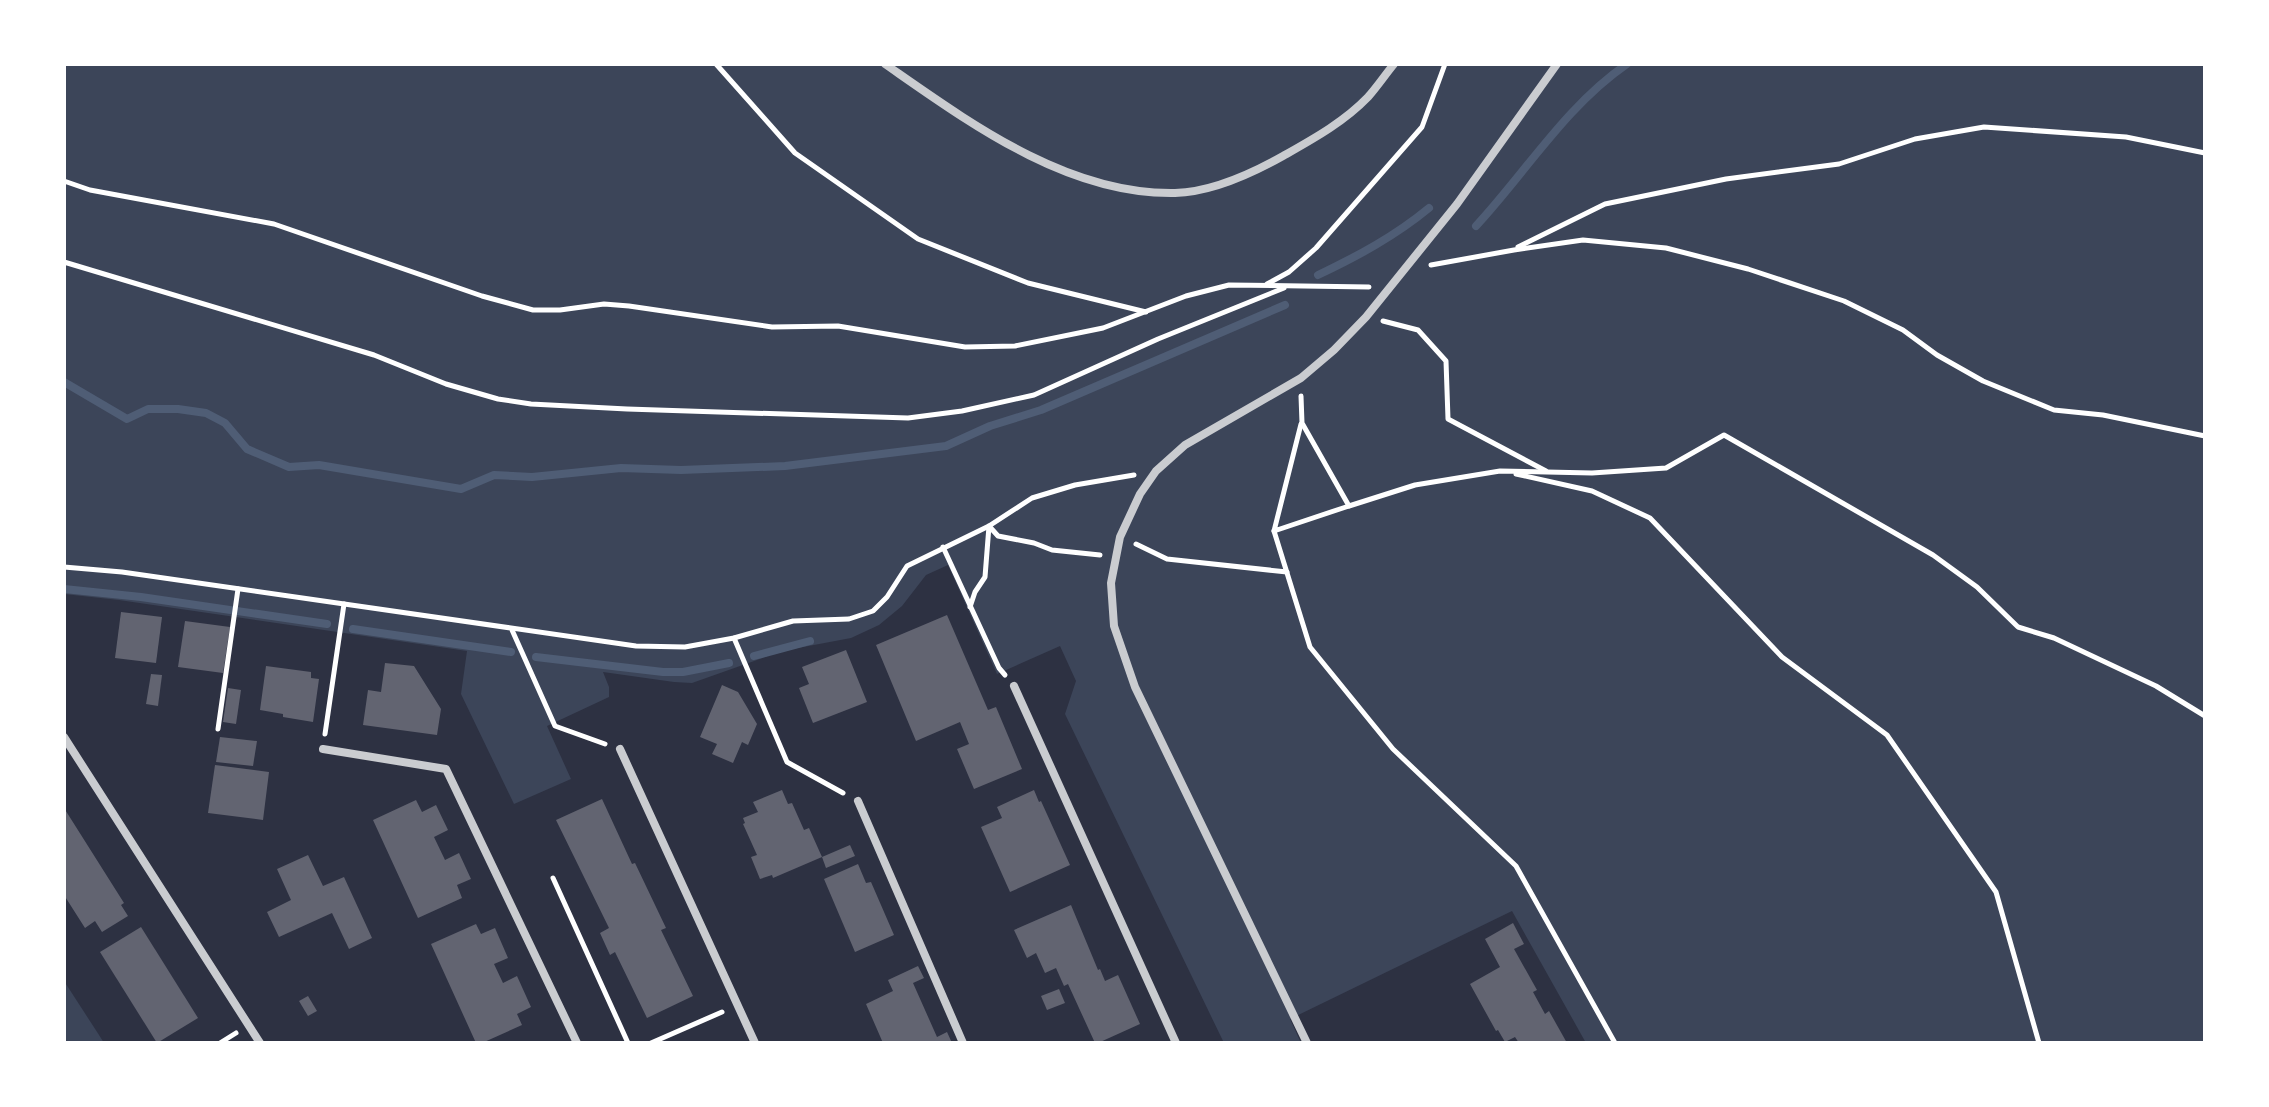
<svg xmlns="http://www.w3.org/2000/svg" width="2269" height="1107" font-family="'Asap Condensed',sans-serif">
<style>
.green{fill:#3c4559}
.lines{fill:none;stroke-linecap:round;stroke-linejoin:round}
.stream{stroke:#4f5d75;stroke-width:8}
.building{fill:#626471}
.path{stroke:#fff;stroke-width:5}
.minor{stroke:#caccd0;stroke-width:8}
</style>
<rect width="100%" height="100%" fill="#2d3142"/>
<!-- green -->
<g class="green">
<polygon points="64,64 2205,64 2205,1043 1586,1043 1512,911 1290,1019 1301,1043 1224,1043 1065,714 1076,681 1060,646 997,674 948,565 926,575 902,606 879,625 851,638 782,651 692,683 674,682 603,672 609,687 609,697 547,726 571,779 514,804 461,694 467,651 119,600 64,594"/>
<polygon points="64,981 99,1035 104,1043 64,1043"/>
</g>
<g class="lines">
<!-- stream -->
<g class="stream">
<path d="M1476 226C1526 172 1566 106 1627 64"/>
<path d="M1318 275C1358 256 1395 236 1429 208"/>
<polyline points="64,382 127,419 148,409 178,409 206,413 225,423 247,449 289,467 319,465 461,489 494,475 532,477 621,468 681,470 785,466 946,446 990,426 1041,410 1285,305"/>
<polyline points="64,589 141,597 327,624"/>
<polyline points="353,629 511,652"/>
<polyline points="754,656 810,641"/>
<polyline points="536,657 663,672 683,672 729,663"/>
</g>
</g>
<!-- building -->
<g class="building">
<polygon points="121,612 162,617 156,663 115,658"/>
<polygon points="947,615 988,710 996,707 1022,769 974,789 957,749 969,744 960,722 916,741 876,645"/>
<polygon points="185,621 230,627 223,673 178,667"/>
<polygon points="846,650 867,702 813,723 799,688 809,684 802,667"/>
<polygon points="385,663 414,666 441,709 437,735 363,725 368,690 381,692"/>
<polygon points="266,666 311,672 311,678 319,679 313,722 283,717 283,714 260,710"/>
<polygon points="151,674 162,675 158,706 146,704"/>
<polygon points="722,685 738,692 757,724 748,745 742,742 733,763 712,754 717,744 700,737"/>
<polygon points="228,688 241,690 236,724 223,722"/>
<polygon points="220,737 257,741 253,766 216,762"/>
<polygon points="215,765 269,772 263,820 208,813"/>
<polygon points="782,790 788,804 792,803 804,830 809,828 822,857 773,878 772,875 760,879 751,857 757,855 743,824 745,823 743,818 758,812 753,802"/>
<polygon points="1034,790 1039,802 1041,801 1070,865 1010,892 981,827 1002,818 997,807"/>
<polygon points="602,799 632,864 635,863 666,928 661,930 693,996 647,1018 615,952 610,955 600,933 609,928 556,820"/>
<polygon points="416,800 422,812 436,805 448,830 434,837 445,860 459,853 471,879 457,885 462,898 418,918 373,820"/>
<polygon points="64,808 124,903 121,905 128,916 102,932 95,921 85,928 64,895"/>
<polygon points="850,845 855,856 826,868 822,857"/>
<polygon points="308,855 323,886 344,877 372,938 349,949 332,913 279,937 267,912 291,900 277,869"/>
<polygon points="858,864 866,883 871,882 894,935 855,952 824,879"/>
<polygon points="1071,905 1098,970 1100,969 1105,981 1118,975 1140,1024 1098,1043 1095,1043 1068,984 1064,986 1056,968 1045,973 1036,953 1027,958 1014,930"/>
<polygon points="1513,923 1524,944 1514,949 1537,990 1533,992 1545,1014 1549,1011 1567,1043 1519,1043 1515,1037 1505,1042 1498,1030 1496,1031 1470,984 1500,967 1485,939"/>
<polygon points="476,924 481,934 495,928 508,958 494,964 503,983 517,976 531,1007 517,1014 522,1025 482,1043 476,1043 431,944"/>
<polygon points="141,927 198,1018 157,1043 100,952"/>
<polygon points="918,966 924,978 913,983 937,1037 947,1032 952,1043 883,1043 866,1004 893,991 888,980"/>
<polygon points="1059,989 1065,1003 1047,1010 1041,996"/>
<polygon points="308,996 317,1011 308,1016 299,1001"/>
</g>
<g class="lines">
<!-- path -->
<g class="path">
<polyline points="716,64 795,153 918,239 1028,283 1146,312"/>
<polyline points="64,181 90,190 274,224 482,296 533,310 560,310 604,304 629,306 772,327 838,326 965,347 1015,346 1103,328 1186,296 1229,285 1369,287"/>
<polyline points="1518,247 1605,204 1726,179 1839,164 1915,139 1984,127 2126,137 2205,153"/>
<polyline points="64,262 374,355 446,384 498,399 531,404 627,409 908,418 962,411 1034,395 1158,339 1284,288"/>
<polyline points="1431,265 1514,250 1583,240 1666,248 1748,269 1844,301 1903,330 1937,355 1983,381 2054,410 2103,415 2205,436"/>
<polyline points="1267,284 1289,272 1316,248 1422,127 1445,64"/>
<polyline points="1383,321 1418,330 1446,361 1448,419 1546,471"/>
<polyline points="1301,396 1302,423 1349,506 1415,485 1500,471 1592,473 1666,468 1724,435 1933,555 1977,587 2018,627 2054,638 2156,686 2205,716"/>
<polyline points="1301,424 1274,531 1349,506"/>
<polyline points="1516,474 1592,491 1650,518 1782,657 1887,735 1996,892 2039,1043"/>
<polyline points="1274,531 1310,647 1393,749 1516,866 1615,1043"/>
<polyline points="1136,544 1167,559 1287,572"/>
<polyline points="943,547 999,668 1005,675"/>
<polyline points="64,567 122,572 636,646 685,647 734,638 793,621 849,619 873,611 887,597 907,566 989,526 1032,498 1075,485 1134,475"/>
<polyline points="970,607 975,592 985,577 989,526 998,536 1034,543 1052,550 1100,555"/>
<polyline points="512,630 555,726 605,744"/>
<polyline points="734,638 787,762 843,793"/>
<polyline points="218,729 238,589"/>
<polyline points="325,734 344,604"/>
<polyline points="553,878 628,1043"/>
<polyline points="220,1043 236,1033"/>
<polyline points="651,1043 722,1012"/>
</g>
<!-- minor -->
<g class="minor">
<path d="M885 64C970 123 1067 195 1175 193 1212 192 1251 174 1283 156 1313 139 1344 122 1368 97 1377 87 1385 75 1394 64"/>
<polyline points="1014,686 1176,1043"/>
<polyline points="64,737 260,1043"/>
<polyline points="323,749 446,769 577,1043"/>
<polyline points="620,749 755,1043"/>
<polyline points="858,801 963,1043"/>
<polyline points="1307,1043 1135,687 1114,626 1111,583 1120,537 1140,494 1156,471 1185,445 1301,378 1334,350 1366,317 1457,204 1557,64"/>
</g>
</g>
<!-- border -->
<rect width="2269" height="1107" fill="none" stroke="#ffffff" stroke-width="132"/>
</svg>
